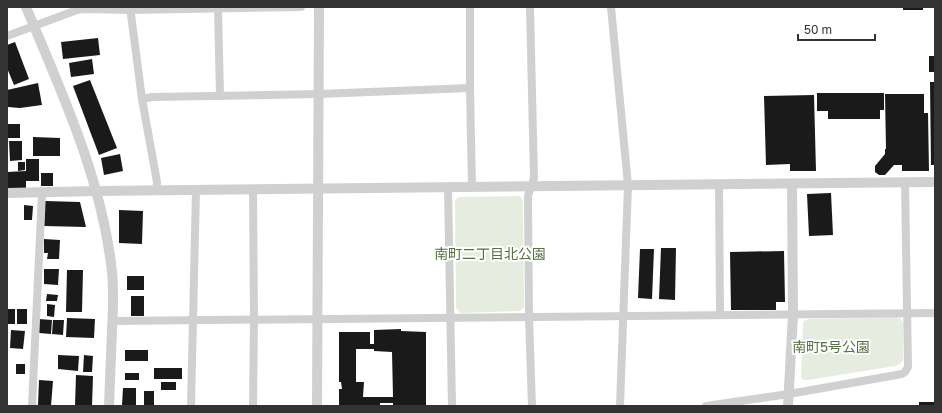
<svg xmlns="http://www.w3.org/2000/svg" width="942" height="413" font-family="'Golos Text','Noto Sans JP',sans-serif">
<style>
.green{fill:#e6ecdf}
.building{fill:#1a1a1a;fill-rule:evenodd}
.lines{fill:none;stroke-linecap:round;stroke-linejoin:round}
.minor{stroke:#d0d0d0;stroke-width:8}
.tertiary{stroke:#d0d0d0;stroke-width:10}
.labels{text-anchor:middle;stroke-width:4;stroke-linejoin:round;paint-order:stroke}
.park-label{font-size:14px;fill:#56703f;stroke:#fff}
</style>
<rect width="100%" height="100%" fill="#fff"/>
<!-- green -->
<g class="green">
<polygon points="520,196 523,201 524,307 520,311 461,313 456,308 455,201 458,197"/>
<polygon points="896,317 901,319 903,323 903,360 901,363 895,366 808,380 803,380 801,377 803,323 805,320 809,319"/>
</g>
<!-- building -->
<g class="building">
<rect x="903" y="7" width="20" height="3"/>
<polygon points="98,38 100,55 63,59 61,42"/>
<polygon points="15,42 29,79 14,85 7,68 7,45"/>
<rect x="929" y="56" width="6" height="16"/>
<polygon points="92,59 94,74 71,77 69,63"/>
<polygon points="90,80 117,148 99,155 73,86"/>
<polygon points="930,82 935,82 935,165 931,165"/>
<polygon points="38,83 42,105 20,108 8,107 7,90"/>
<polygon points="817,93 884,93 884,110 880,110 880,119 828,119 828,111 817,111"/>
<polygon points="885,94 924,94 924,113 928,113 929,171 902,171 902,165 894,165 885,175 879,175 875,172 875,166 885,154 885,149 886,149"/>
<polygon points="814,95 816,171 790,171 790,164 766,165 764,96"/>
<rect x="7" y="124" width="13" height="14"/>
<polygon points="33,137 60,138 60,156 33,156"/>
<polygon points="9,141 22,141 22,160 10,161"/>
<polygon points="120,154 123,171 104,175 101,158"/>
<polygon points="26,159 39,159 39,181 26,181 26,188 8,188 7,187 7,172 26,171"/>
<polygon points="18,162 25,162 25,170 18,171"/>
<rect x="41" y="173" width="12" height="13"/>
<polygon points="831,193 833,235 809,236 807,194"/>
<polygon points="45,201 80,202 86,227 44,226"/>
<polygon points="24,205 33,206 32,220 24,220"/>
<polygon points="119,210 143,211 142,244 119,243"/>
<polygon points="44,239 60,240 59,259 47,259 48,253 44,253"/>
<polygon points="661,248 676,248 675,300 659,299"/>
<polygon points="640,249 654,249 652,299 638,298"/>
<polygon points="784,251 785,302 776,302 776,310 731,310 730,252"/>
<polygon points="44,269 59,269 58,285 44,284"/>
<polygon points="67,270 83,270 82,312 66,312"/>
<rect x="127" y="276" width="17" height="14"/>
<polygon points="47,294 58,295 57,301 46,301"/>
<rect x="131" y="296" width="13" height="20"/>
<polygon points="47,304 55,305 54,317 47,316"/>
<rect x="8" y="309" width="7" height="15"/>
<rect x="17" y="309" width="10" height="15"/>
<polygon points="67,318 95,319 94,338 66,337"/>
<polygon points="39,319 52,320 51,334 39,333"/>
<polygon points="53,320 64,320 63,335 52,334"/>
<path d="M401 329V331L426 332V406H393V403H380V406H339V389H342L341 382H339V332H370V344H374V330ZM356 349H374V351L392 352 393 397H363L364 382H356Z"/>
<polygon points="11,330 25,331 23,349 10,348"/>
<rect x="125" y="350" width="23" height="11"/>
<polygon points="58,355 79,356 78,371 58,369"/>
<polygon points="84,355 93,356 92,372 83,372"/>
<rect x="16" y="364" width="9" height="10"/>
<rect x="154" y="368" width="28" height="11"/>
<rect x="125" y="373" width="14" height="7"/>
<polygon points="76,375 93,376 92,406 75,405"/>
<polygon points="39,380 53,381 51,406 38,405"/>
<rect x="161" y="382" width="15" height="8"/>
<polygon points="123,388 136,388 136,405 122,405"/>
<rect x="144" y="391" width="10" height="15"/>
<rect x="919" y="402" width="16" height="4"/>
</g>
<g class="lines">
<!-- minor -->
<g class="minor">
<polyline points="130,7 142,99 157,182 156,191"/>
<polyline points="470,7 470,88 472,187"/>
<polyline points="530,7 534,178 528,196 529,317 532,406"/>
<polyline points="611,7 628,185 620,406"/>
<polyline points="218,8 220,96"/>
<polyline points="7,36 77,10 83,9 130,10 301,7"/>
<polyline points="142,99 152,97 319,94 470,88"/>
<polyline points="719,185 720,315"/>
<polyline points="448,188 452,406"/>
<polyline points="253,190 254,320 253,406"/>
<polyline points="113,321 935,313"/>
<polyline points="32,406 42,193"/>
<polyline points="191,406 196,190"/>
<polyline points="706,406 789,394 902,374 905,372 908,367 905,183"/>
</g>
<!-- tertiary -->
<g class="tertiary">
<path d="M26 7C62 93 102 179 112 272 114 291 113 311 112 330 111 355 110 381 109 406"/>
<polyline points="7,193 96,191 935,182"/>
<polyline points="317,406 319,7"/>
<polyline points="788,406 793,315 792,185"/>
</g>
</g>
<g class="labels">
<!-- park labels -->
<g class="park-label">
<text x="490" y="259">南町二丁目北公園</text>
<text x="831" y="352">南町5号公園</text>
</g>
</g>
<!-- border -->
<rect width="942" height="413" fill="none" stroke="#333333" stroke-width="16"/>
<!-- scale -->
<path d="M798 34v6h77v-6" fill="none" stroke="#333333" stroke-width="2"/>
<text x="804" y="34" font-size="12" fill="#333333" stroke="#ffffff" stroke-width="3" paint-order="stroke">50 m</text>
</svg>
